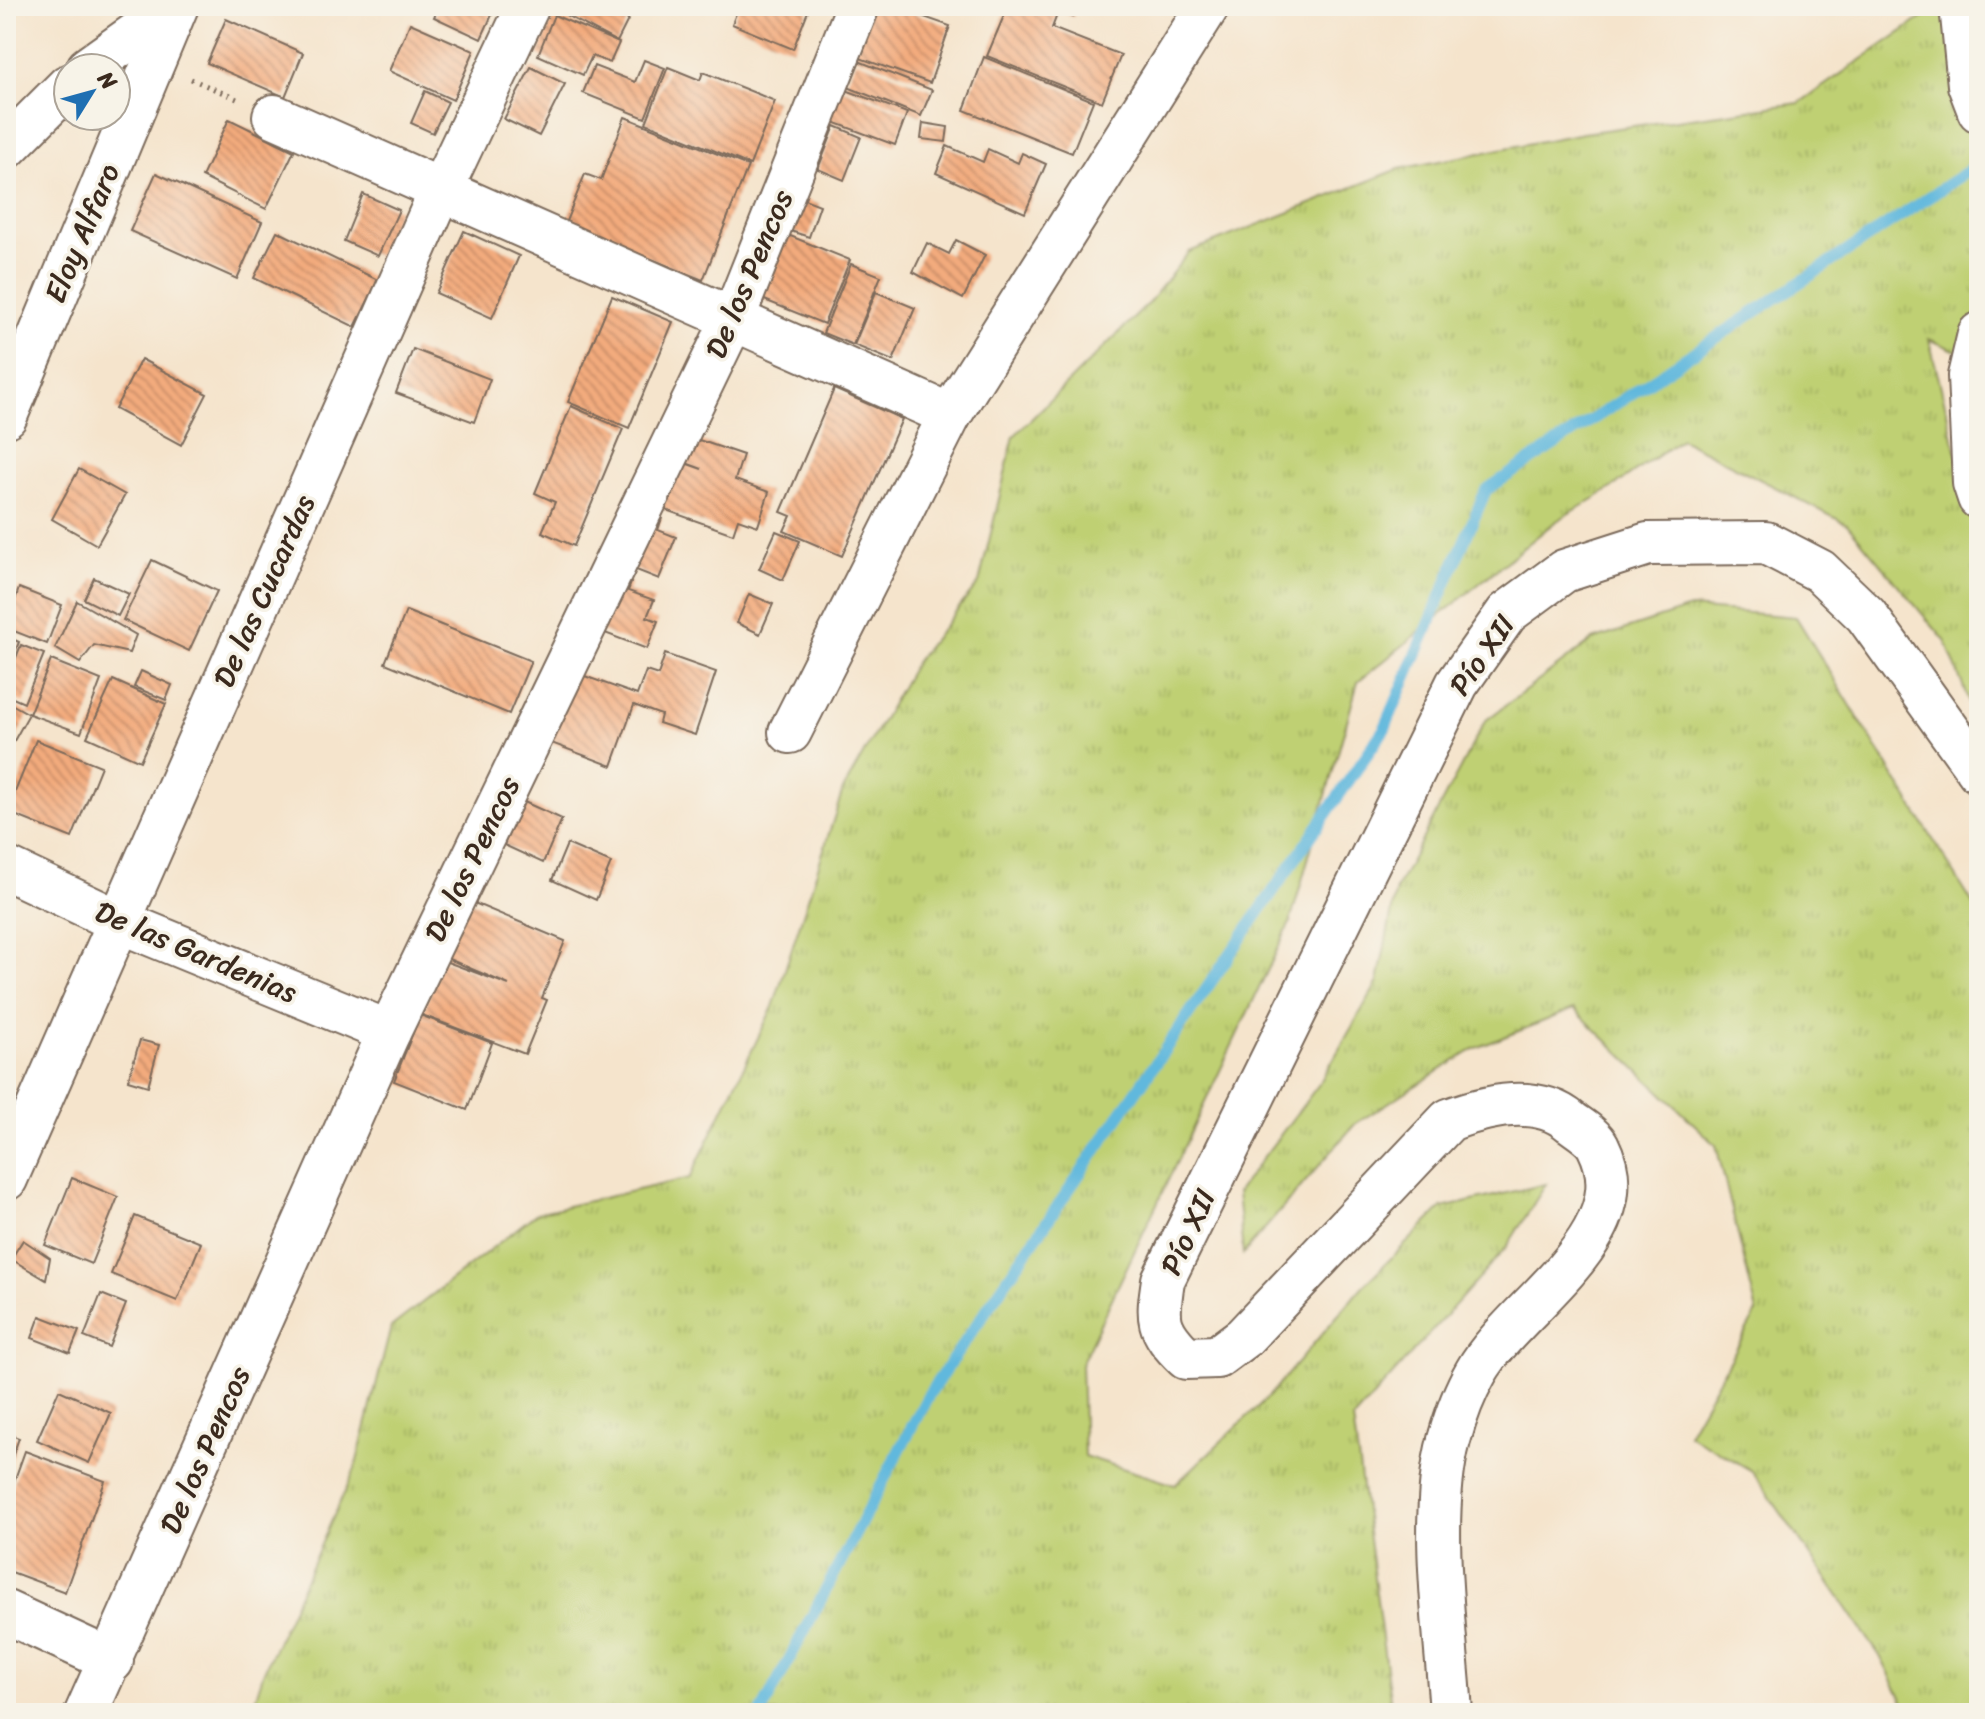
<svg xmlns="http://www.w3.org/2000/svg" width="1985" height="1719" font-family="Sriracha,sans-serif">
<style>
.grass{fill:url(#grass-tufts);stroke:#7d7d48;stroke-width:2}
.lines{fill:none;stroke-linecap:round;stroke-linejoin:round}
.stream{stroke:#60b8dd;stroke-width:12}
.building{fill:url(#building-back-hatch)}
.minor-casing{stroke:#7c6b5b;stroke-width:46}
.path{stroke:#7c6b5b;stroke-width:5;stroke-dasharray:2 6;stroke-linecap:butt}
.minor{stroke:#fff;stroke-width:42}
.labels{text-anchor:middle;stroke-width:7;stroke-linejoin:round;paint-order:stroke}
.street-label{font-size:30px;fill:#3b2a1e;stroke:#f7f3e8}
</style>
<defs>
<pattern id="grass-tufts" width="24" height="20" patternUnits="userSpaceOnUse" patternTransform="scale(2)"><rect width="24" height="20" fill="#bfd073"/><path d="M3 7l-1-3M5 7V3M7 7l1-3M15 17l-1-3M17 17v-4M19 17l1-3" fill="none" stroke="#a5b363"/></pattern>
<pattern id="building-back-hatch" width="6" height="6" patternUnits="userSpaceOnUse" patternTransform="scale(2)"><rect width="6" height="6" fill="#f3ab7d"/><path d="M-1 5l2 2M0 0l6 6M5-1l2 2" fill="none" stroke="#c68b66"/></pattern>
</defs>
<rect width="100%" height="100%" fill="#f7f3e8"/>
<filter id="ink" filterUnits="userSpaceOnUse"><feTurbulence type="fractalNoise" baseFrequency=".0125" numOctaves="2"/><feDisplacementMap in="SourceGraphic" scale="16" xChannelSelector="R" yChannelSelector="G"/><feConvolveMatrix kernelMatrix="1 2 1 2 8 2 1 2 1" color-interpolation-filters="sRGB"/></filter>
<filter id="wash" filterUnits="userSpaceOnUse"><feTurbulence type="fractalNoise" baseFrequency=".006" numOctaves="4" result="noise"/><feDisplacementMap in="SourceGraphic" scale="32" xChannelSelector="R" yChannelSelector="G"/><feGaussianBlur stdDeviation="1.8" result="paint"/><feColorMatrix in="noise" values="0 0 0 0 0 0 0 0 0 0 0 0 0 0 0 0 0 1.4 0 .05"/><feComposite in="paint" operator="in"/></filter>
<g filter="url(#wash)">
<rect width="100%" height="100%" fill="#f5e4cc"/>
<!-- grass -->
<g class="grass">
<polygon points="1939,6 1979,6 1979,361 1929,339 1967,494 1979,524 1979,728 1946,642 1847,524 1681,439 1612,488 1555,522 1358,682 1290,923 1081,1364 1084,1456 1175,1485 1269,1396 1362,1287 1442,1208 1546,1184 1506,1248 1353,1419 1392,1713 251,1713 264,1671 355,1469 391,1327 537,1213 690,1178 773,1007 843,790 916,661 979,583 1014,436 1146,306 1189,252 1399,169 1583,133 1799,103"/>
<polygon points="1690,608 1796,617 1979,914 1979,1713 1909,1713 1880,1656 1752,1471 1688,1434 1757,1312 1716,1145 1574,1009 1474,1049 1355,1124 1243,1254 1237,1192 1319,1084 1378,982 1396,889 1485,721 1593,640"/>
</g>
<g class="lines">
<!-- stream -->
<polyline class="stream" points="761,1713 929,1394 1385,728 1486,490 1979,164"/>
</g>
<g id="blocks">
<!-- building -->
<g class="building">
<polygon points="439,6 496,6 481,39 434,17"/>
<polygon points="560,6 635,6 617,42 558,11"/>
<polygon points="739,6 810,6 793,49 732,24"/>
<polygon points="871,6 893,6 950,26 930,83 854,56"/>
<polygon points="1008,6 1043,6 1058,12 1052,28 1121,55 1102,102 987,56"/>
<polygon points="1047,6 1078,6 1073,17"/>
<polygon points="554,15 619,43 610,63 592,56 583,75 538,55"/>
<polygon points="226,19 303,53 285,97 207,63"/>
<polygon points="410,23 474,51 453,100 389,71"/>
<polygon points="984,57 1093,101 1072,153 964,110"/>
<polygon points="644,60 665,68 645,118 583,93 594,66 635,82"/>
<polygon points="856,60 932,90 921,116 845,86"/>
<polygon points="531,67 565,84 539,136 504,119"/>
<polygon points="668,67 700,80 703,72 775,101 750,165 646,123"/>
<polygon points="838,87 907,113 895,145 825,119"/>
<polygon points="425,91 448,102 433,133 411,123"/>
<polygon points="625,117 748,166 703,280 565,224 585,174 601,180"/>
<polygon points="229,119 294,151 266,209 202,177"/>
<polygon points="923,123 948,127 946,142 921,139"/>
<polygon points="835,126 861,137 844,180 818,169"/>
<polygon points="947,146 983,162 988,149 1018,163 1022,153 1046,164 1025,213 936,173"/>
<polygon points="156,173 262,222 237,279 130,231"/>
<polygon points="789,193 820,205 809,237 778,227"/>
<polygon points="363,194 399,210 378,256 344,241"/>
<polygon points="773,229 850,260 824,324 747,293"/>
<polygon points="277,231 378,280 355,327 254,278"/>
<polygon points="464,231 519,256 492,318 436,293"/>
<polygon points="956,240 985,255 963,299 913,272 927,243 949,254"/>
<polygon points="851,264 881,276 853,345 823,333"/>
<polygon points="876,292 915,308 893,361 854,345"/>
<polygon points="612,296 673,322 629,428 568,402"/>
<polygon points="413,349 490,379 474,422 396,393"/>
<polygon points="141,359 207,394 181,445 115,409"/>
<polygon points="834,389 902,419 842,556 784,531 791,516 781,512"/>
<polygon points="571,406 623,429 574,546 542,532 555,502 535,493"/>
<polygon points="687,436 743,455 735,480 769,492 758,526 738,519 733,534 660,508 676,460 702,469 678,460"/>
<polygon points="79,469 125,495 97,545 52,519"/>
<polygon points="647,512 662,518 658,530 676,537 659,579 626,566"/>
<polygon points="776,531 800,541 783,580 759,569"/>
<polygon points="152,560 217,591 189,651 123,620"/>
<polygon points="617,577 631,583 628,591 654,600 647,617 658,621 647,649 597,630"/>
<polygon points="94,578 129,594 118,616 84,599"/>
<polygon points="19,588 62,605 47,644 6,628"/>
<polygon points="749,594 773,604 760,634 737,623"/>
<polygon points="77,601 136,635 129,653 94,645 80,663 55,648"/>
<polygon points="406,611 531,661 509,714 385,663"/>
<polygon points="6,636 19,642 6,674"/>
<polygon points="21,645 44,654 24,703 6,695 6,682"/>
<polygon points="665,654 716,672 695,735 659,723 661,715 634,705 612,766 546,741 571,671 637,695 646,671 658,675"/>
<polygon points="51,660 101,680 81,733 29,714"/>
<polygon points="141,671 172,685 166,700 134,687"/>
<polygon points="113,680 166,704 140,761 87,737"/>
<polygon points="6,701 29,714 10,748 6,746"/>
<polygon points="36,740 101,766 72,838 7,812"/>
<polygon points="522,801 562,819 543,863 504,845"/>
<polygon points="567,844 611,863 596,900 552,880"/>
<polygon points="467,900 565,941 542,998 547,1000 525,1054 422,1015 442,960 509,985 444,957"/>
<polygon points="420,1015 492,1043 467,1110 394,1081"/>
<polygon points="140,1040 159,1045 148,1086 128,1080"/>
<polygon points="72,1178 118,1197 91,1264 45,1245"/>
<polygon points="135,1216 201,1243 177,1301 111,1274"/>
<polygon points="23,1240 50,1258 46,1280 11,1259"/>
<polygon points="101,1294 126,1304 109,1347 84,1337"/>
<polygon points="40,1316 79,1331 70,1353 32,1338"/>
<polygon points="59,1390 111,1413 89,1463 37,1440"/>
<polygon points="6,1433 19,1438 6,1474"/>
<polygon points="25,1451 105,1481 65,1592 6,1570 6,1504"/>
</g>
</g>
</g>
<g filter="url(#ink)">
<use href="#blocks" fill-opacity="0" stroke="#7c6b5b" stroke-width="2"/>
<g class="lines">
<!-- minor casing -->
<g class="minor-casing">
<g id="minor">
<polyline points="1961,6 1969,85 1979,111"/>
<polyline points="88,68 175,6"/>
<polyline points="274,116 950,415"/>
<polyline points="6,148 68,86"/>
<polyline points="1979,334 1969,376 1974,483 1979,498"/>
<polyline points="6,416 177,6"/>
<polyline points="790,732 950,415 1208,6"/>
<polyline points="6,868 118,921 389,1032"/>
<polyline points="6,1179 440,192 528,6"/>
<polyline points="6,1612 112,1661"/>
<polyline points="86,1713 389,1032 733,319 858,6"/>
<path d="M1451 1713C1446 1632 1428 1518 1449 1440 1455 1418 1465 1391 1476 1372 1514 1305 1643 1235 1598 1146 1593 1136 1579 1128 1571 1122 1537 1093 1486 1106 1449 1120L1244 1337 1217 1357 1186 1358C1156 1329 1157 1319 1163 1280L1457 684 1507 613 1564 571 1648 544 1766 543 1820 571 1866 615 1979 772"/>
</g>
</g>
<!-- path -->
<polyline class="path" points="191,79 237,99"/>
<!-- minor -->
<use href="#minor" class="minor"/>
</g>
</g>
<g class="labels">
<!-- street labels -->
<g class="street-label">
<text transform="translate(82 233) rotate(-67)" y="10">Eloy Alfaro</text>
<text transform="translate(749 274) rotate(-67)" y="10">De los Pencos</text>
<text transform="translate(264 591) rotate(-66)" y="10">De las Cucardas</text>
<text transform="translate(1482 655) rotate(-55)" y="10">Pío XII</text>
<text transform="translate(472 859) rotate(-64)" y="10">De los Pencos</text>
<text transform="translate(196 952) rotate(23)" y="10">De las Gardenias</text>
<text transform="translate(1188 1232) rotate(-65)" y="10">Pío XII</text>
<text transform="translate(205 1450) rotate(-66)" y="10">De los Pencos</text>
</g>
</g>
<!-- margin -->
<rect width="1985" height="1719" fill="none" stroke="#f7f3e8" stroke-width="32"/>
<!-- north arrow -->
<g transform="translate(92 92) rotate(53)"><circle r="38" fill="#f7f3e8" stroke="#aca397" stroke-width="2"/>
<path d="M0-6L14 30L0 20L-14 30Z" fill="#1f6fb2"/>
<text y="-12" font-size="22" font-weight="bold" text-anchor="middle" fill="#3b2a1e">N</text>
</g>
</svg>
